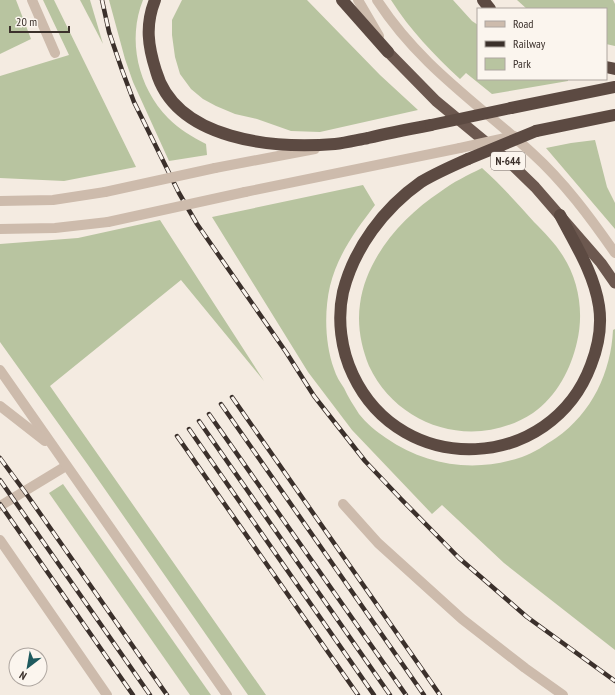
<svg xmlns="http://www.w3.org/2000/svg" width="615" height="695" font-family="'PT Sans Narrow',sans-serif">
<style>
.green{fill:#b8c4a0}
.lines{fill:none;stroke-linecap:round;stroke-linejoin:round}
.service{stroke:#cdbbac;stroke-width:10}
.minor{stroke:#cdbbac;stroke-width:10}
.trunk{stroke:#6c584f;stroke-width:11}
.motorway{stroke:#5c4a42;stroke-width:12}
.rail-casing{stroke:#3b302b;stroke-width:4.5}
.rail{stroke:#fbf5ee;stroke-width:3;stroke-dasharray:9;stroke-linecap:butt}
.minor-bridge{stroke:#cdbbac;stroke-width:10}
.motorway-bridge{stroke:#5c4a42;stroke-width:12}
.labels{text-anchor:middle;stroke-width:3;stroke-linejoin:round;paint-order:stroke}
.shield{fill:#fbf5ee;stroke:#756b66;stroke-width:1}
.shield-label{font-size:11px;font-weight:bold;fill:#3b302b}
</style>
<rect width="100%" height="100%" fill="#f4ebe1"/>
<!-- green -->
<g class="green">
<polygon points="0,0 16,0 31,39 0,54"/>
<polygon points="43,0 54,0 136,167 64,181 0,178 0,76 69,55"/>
<polygon points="80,0 90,0 103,44"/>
<path d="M109 0H143C127 40 138 87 168 118 179 129 192 137 206 144L207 155 169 161 133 82 125 59Z"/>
<polygon points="182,0 307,0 380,75 418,110 320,132 291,131 257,119 235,114 216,106 203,99 191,89 180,74 175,57 172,35 172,20"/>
<path d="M391 0H453L472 21 478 25V79H568V81L492 94 466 73 460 79C434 55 410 30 391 0Z"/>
<polygon points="517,0 613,0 615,4 615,46 606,44 606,9 527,9"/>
<polygon points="595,140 607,187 615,203 615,229 546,148 571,143"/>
<path d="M482 168C501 185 517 203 534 222 544 232 555 243 563 256 579 281 584 313 577 342 571 369 557 396 533 413 475 451 398 428 369 366 361 346 357 325 360 304 366 258 402 217 440 192 453 182 468 175 482 168Z"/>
<path d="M363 185 375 205C356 230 338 254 330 286 324 312 325 344 334 369 336 376 340 382 344 388 348 397 354 406 359 414 366 423 377 432 386 438 427 466 475 473 522 457 534 453 545 445 556 438 592 413 611 372 613 330L615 329V650L504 563 442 505 432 514 352 430 308 372 212 217Z"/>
<polygon points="160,220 264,381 181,280 50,386 266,695 248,695 88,465 0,342 0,244 78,238"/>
<polygon points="63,484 211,695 190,695 49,493"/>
</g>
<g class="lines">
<!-- service -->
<g class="service">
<polyline points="32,0 55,53"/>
<polyline points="343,504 378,543 462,619 525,668 563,695"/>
<polyline points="0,506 66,466"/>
<polyline points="0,540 107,695"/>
</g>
<!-- minor -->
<g class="minor">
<polyline points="358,0 379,36"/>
<path d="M377 0C419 65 476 102 532 153 564 182 590 217 615 253"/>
<polyline points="215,168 315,149"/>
<polyline points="245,192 460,148"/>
<polyline points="0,201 53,200 105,192"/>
<polyline points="0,229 55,228 108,222"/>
<polyline points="0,370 227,695"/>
<polyline points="0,406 45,441"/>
</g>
<!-- trunk -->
<polyline class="trunk" points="388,52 436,101 505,158 535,187 601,263 615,283"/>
<!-- motorway -->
<g class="motorway">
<path d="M155 0C145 25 148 46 156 71 176 141 275 149 335 144 346 143 357 140 368 138 389 133 410 129 431 125"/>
<polyline points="342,0 388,52"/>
<polyline points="483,0 490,9"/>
<polyline points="606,67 615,69"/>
<polyline points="511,108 615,87"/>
<polyline points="536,131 615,115"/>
<path d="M468 159C452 166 436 173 421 182 384 208 354 248 343 292 337 319 341 350 353 375 402 479 551 472 591 365 598 347 602 326 599 306 594 273 575 244 560 215"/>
</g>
<!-- rail casing -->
<g class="rail-casing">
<g id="rail">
<polyline points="102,0 109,32 122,70 134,102 179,193 197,224 286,352 314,396 365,461 401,499 459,558 527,617 615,681"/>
<polyline points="232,397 440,695"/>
<polyline points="221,404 424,695"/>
<polyline points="209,414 406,695"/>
<polyline points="199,421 390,695"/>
<polyline points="189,429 374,695"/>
<polyline points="177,436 358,695"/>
<polyline points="0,458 25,492 167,695"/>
<polyline points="0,480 150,695"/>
<polyline points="0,504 133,695"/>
</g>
</g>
<!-- rail -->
<use href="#rail" class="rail"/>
<!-- minor-bridge -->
<g class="minor-bridge">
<polyline points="460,148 514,136"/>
<polyline points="105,192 215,168"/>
<polyline points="108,222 245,192"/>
</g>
<!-- motorway-bridge -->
<g class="motorway-bridge">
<polyline points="431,125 511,108"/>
<polyline points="468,159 536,131"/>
</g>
</g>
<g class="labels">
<!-- shield labels -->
<rect class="shield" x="491" y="152" width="34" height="18" rx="3"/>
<g class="shield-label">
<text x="508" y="165">N-644</text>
</g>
</g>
<!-- legend -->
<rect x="477" y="8" width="130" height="72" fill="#fbf5ee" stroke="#aea6a0"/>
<rect x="485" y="21" width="20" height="6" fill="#cdbbac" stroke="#aea6a0"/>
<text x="513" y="28" font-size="12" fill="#3b302b">Road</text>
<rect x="485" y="41" width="20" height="6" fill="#3b302b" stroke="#aea6a0"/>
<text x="513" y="48" font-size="12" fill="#3b302b">Railway</text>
<rect x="485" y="58" width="20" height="12" fill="#b8c4a0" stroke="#aea6a0"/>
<text x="513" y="68" font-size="12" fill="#3b302b">Park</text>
<!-- north arrow -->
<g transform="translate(28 667) rotate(211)"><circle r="19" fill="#fbf5ee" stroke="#aea6a0"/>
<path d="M0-3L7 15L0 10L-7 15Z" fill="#1f5a5e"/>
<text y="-6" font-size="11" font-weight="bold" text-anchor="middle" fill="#3b302b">N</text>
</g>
<!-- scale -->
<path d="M10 26v6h59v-6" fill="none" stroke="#3b302b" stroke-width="2"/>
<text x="16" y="26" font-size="12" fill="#3b302b" stroke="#fbf5ee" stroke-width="3" paint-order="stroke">20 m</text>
</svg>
